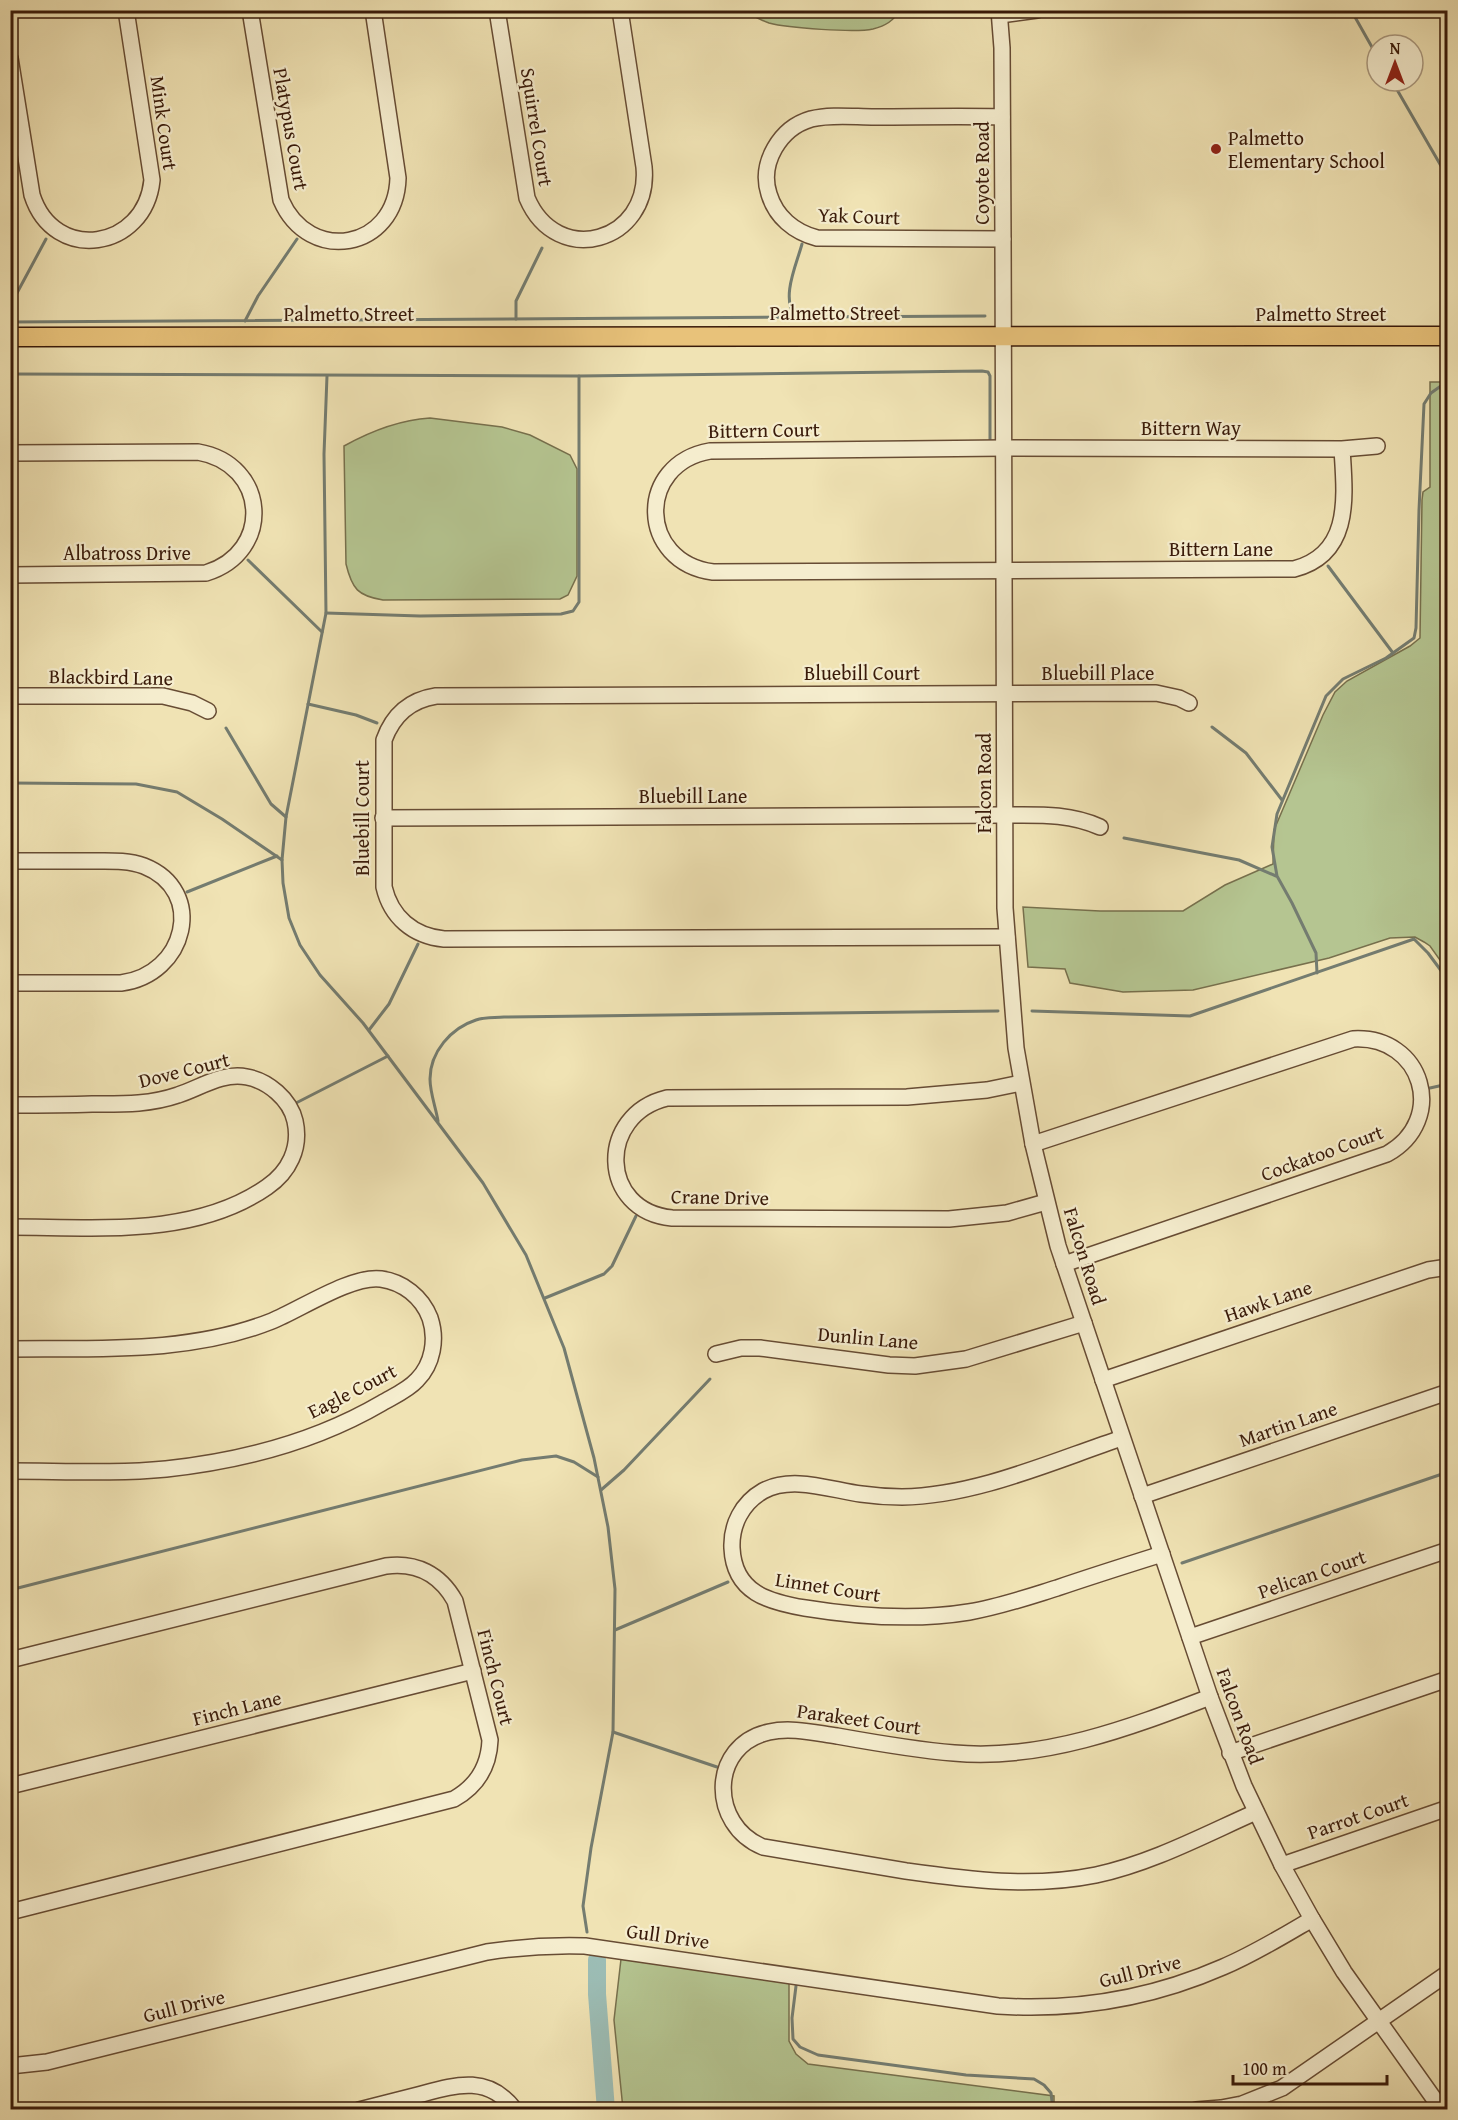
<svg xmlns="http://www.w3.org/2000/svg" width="1458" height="2120" font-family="'Gentium Book Plus',serif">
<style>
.green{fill:#b5c591;stroke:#77704d;stroke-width:1.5}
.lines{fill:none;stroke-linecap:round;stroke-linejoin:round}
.stream{stroke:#747c70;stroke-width:3}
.river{stroke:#9cbdb5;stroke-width:18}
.minor-casing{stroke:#674c34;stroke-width:18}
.major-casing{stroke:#391a09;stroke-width:21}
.minor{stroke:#f5edce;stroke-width:15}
.major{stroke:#e8c27a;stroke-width:18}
.poi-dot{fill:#8f2418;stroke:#f5edce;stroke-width:2}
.labels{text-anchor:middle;stroke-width:4.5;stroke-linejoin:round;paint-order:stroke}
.street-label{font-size:20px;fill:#391a09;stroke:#f5edce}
.poi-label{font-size:20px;fill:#391a09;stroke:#f5edce;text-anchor:start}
</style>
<rect width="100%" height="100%" fill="#f0e3b4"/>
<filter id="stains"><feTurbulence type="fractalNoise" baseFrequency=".00333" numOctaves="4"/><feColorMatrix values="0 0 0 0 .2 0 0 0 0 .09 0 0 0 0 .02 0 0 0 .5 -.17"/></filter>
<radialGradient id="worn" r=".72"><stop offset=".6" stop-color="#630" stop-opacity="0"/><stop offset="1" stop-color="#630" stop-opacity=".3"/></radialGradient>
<!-- green -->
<g class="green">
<path d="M744 11H899C894 21 885 26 873 29 855 33 788 28 769 23 760 20 752 15 744 11Z"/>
<polygon points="1430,382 1448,382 1447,970 1430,946 1424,942 1415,937 1390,938 1329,958 1193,990 1123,992 1070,983 1065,969 1028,967 1023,907 1100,911 1183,911 1225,885 1273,864 1274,830 1323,715 1335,692 1347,681 1410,646 1420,638 1422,500 1423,492 1430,487"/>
<path d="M430 418 502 427 530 435 570 455 577 469V576L568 595 560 599 383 600C358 596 352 589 346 564L344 446C371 431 399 420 430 418Z"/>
<polygon points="621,1959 789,1982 789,2041 796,2054 808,2064 1054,2096 1054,2109 623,2109 614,2020"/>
</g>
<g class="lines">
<!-- stream -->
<g class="stream">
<polyline points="1351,10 1377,56"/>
<polyline points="1392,81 1448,178"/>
<polyline points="10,306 46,239"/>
<path d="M795 317C781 297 796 266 802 244"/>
<polyline points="516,319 516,301 542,248"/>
<polyline points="245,321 258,296 297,239"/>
<polyline points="10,322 985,316"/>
<polyline points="10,374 579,376 982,371 988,372 990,376 990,441"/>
<polyline points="327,376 324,454 326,613 286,817 282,860 283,883 289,918 300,945 320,975 363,1023 483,1183 526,1255 564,1348 594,1458 608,1527 615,1589 613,1732 591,1848 583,1906 587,1932"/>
<polyline points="248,560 322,632"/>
<polyline points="1328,566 1393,653"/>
<polyline points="326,613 420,616 561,614 573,611 579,602 579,376"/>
<polyline points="308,704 356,715 377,723"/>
<polyline points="1212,727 1246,753 1282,800"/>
<polyline points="226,728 271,804 286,817"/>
<polyline points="10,783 136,784 177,792 222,819 282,860"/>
<polyline points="1124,838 1239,860 1276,876"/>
<polyline points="187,892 277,856"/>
<polyline points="1317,973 1316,953 1292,903 1277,876 1272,847 1277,814 1326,696 1343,679 1386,658 1414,638 1416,628 1419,510 1424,404 1431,393 1448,381"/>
<polyline points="1032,1011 1190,1016 1414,939 1428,953 1448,980"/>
<polyline points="369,1030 389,1004 418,944"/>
<polyline points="1430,1088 1448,1084"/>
<polyline points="296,1103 388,1056"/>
<path d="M438 1121C436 1108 430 1093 430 1079 430 1052 451 1028 476 1020 485 1017 495 1018 504 1017L998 1011"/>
<polyline points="545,1298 604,1274 612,1266 636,1216"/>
<polyline points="601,1490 624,1470 710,1379"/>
<polyline points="1182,1563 1448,1472"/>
<polyline points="10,1590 522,1460 556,1456 574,1462 598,1477"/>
<polyline points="615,1630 728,1582"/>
<polyline points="613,1732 720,1768"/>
<polyline points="796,1986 792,2018 793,2039 800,2047 818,2055 966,2075 1034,2079 1044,2085 1051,2093 1053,2110"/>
</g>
<!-- river -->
<polyline class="river" points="597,1960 597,1994 606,2110"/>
<!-- minor casing -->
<g class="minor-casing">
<g id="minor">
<path d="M250 10 281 200C309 265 396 250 398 178L373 10"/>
<path d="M497 10 527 198C557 269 651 242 644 167L620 10"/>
<polyline points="999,10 1002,48 1003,239 1005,908 1016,1048 1033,1144 1058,1246 1210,1697 1244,1786 1282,1865 1312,1919 1344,1972 1442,2110"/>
<polyline points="1000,15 1037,10"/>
<path d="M10 58 32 195C54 264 145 250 152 180L126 10"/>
<path d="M1002 117C960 116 917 117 875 117 854 117 831 114 811 119 780 128 759 163 769 194 776 217 794 232 817 238L1003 239"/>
<path d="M1342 449C1345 497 1352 554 1294 569L713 572C638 562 636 464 710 451L1004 448 1342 449 1377 446"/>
<path d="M10 453 198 452C268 464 274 552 206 573L10 575"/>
<polyline points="10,696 163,696 192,703 208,711"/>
<path d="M383 818 1005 815C1038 815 1069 813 1100 827"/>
<path d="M10 861C38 861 66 861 94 861 110 861 128 860 144 866 207 891 186 975 121 983H10"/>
<path d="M1007 937 444 939C413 936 391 917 384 887V740C393 715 410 700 436 696L1156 693 1179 698 1189 703"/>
<path d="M1021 1083 987 1090 907 1097 667 1098C597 1115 599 1211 672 1218L949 1219 1007 1213 1046 1202"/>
<path d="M10 1105C38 1105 65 1105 92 1104 121 1104 149 1105 178 1095 200 1088 222 1072 247 1077 268 1081 290 1099 295 1121 301 1148 289 1172 267 1187 194 1238 94 1227 10 1227"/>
<path d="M1033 1144 1353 1039C1423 1035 1448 1120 1387 1154L1064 1264"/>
<path d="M10 1349C98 1348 189 1354 272 1321 301 1309 352 1275 381 1279 403 1282 422 1297 430 1318 437 1339 433 1364 417 1380 408 1390 394 1396 382 1403 317 1441 241 1461 166 1469 115 1474 62 1471 10 1471"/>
<polyline points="716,1354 741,1348 760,1348 889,1365 915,1366 966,1359 1084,1323"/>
<polyline points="1103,1380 1428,1270 1448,1267"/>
<path d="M1122 1438C1053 1461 976 1496 902 1497 889 1497 875 1496 861 1494 831 1490 792 1475 763 1491 742 1503 731 1525 732 1548 734 1593 769 1602 805 1608 860 1617 914 1621 969 1612 999 1607 1028 1597 1057 1588 1092 1576 1127 1565 1162 1554"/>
<polyline points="1142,1496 1448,1392"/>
<polyline points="1190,1637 1448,1550"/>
<path d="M10 1660 386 1566C416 1562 440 1574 455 1601L490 1740C489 1766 477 1786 454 1799L10 1912"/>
<path d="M1210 1697C1129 1728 1042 1761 954 1753 915 1750 876 1743 837 1736 815 1733 791 1727 769 1732 709 1745 709 1825 763 1847 811 1855 858 1863 906 1871 970 1880 1032 1888 1096 1875 1152 1863 1204 1835 1256 1812"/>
<polyline points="1230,1753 1448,1679"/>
<polyline points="10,1786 473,1671"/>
<polyline points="1282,1865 1448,1808"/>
<path d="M10 2066 47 2062 487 1952C520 1947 551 1945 585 1946L998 2006C1076 2011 1150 1999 1223 1967 1254 1954 1283 1936 1312 1919"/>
<path d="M359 2110C378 2105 398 2100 418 2095 455 2085 488 2074 515 2110"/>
<polyline points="1196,2110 1221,2108 1242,2104 1282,2088 1448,1973"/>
</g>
</g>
<!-- major casing -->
<g class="major-casing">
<polyline id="major" points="10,337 1448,336"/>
</g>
<!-- minor -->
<use href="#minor" class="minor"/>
<!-- major -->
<use href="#major" class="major"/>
</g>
<!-- markers -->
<circle class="poi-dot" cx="1216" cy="149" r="6"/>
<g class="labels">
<!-- street labels -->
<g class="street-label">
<text transform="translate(164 123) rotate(82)" y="7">Mink Court</text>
<text transform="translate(537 127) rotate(81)" y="7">Squirrel Court</text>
<text transform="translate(291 129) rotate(80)" y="7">Platypus Court</text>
<text transform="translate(982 173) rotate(-90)" y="7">Coyote Road</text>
<text transform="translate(859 216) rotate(2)" y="7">Yak Court</text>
<text x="835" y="320">Palmetto Street</text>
<text x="349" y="321">Palmetto Street</text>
<text x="1321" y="321">Palmetto Street</text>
<text x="1191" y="435">Bittern Way</text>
<text transform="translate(764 430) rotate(-1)" y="7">Bittern Court</text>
<text x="1221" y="556">Bittern Lane</text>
<text x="127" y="560">Albatross Drive</text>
<text x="862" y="680">Bluebill Court</text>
<text x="1098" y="680">Bluebill Place</text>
<text transform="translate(111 677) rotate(1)" y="7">Blackbird Lane</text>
<text transform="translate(984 783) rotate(-90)" y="7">Falcon Road</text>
<text x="693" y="803">Bluebill Lane</text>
<text transform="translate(362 818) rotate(-90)" y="7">Bluebill Court</text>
<text transform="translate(184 1070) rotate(-14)" y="7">Dove Court</text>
<text transform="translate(1322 1153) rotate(-20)" y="7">Cockatoo Court</text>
<text transform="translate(720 1197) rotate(1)" y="7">Crane Drive</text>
<text transform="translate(1085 1256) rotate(73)" y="7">Falcon Road</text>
<text transform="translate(1268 1301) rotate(-19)" y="7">Hawk Lane</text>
<text transform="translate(868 1338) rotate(5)" y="7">Dunlin Lane</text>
<text transform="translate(352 1391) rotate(-27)" y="7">Eagle Court</text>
<text transform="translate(1288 1424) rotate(-19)" y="7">Martin Lane</text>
<text transform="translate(1312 1574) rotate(-19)" y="7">Pelican Court</text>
<text transform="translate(828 1587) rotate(9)" y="7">Linnet Court</text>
<text transform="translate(496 1677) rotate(76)" y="7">Finch Court</text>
<text transform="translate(237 1708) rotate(-14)" y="7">Finch Lane</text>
<text transform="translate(1240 1716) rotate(70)" y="7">Falcon Road</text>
<text transform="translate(859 1719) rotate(8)" y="7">Parakeet Court</text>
<text transform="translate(1358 1816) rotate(-19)" y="7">Parrot Court</text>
<text transform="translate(668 1936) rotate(8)" y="7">Gull Drive</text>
<text transform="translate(1140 1971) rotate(-14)" y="7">Gull Drive</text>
<text transform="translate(184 2006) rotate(-14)" y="7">Gull Drive</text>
</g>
<!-- poi labels -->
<g class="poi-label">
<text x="1228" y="145">Palmetto<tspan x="1228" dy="23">Elementary School</tspan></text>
</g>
</g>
<!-- margin -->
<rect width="1458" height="2120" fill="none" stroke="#f0e3b4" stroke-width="36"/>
<rect x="12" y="12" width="1434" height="2096" fill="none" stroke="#391a09" stroke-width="3"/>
<rect x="18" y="18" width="1422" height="2084" fill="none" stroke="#391a09" stroke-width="1.5"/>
<!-- north arrow -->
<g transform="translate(1395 63)"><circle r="28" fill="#f5edce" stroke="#aa997f" stroke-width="1.5"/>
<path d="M0-4.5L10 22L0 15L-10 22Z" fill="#8f2418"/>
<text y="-9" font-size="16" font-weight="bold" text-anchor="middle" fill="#391a09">N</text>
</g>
<!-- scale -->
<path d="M1233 2075v9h154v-9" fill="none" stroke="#391a09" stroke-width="3"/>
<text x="1242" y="2075" font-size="18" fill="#391a09" stroke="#f5edce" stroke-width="4.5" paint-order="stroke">100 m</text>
<rect width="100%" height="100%" filter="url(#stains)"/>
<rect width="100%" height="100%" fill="url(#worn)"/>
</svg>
